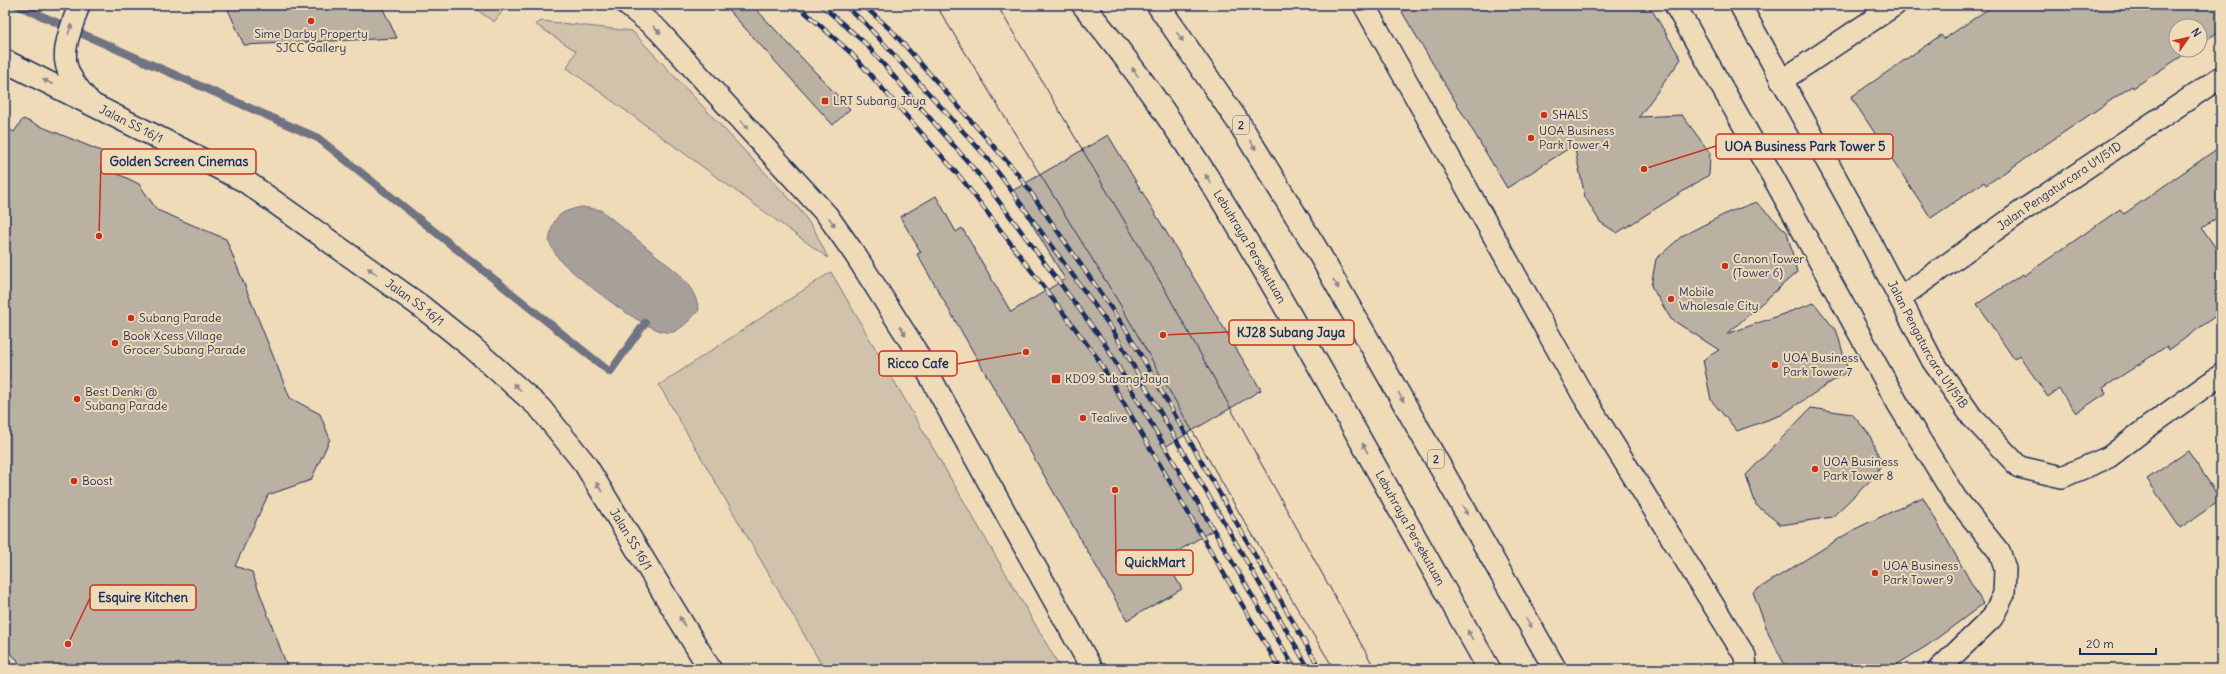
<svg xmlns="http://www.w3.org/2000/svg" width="2226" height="674" font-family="Delius,sans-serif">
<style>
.green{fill:#d1c2ac;stroke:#767885}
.water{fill:#a7a09a;stroke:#6f7382}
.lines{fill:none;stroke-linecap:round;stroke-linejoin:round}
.stream{stroke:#6f7382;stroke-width:8}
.building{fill:#bbb1a3;stroke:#1b2f5e}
.street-casing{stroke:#1b2f5e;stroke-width:24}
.secondary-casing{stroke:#1b2f5e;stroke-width:25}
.highway-casing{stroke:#1b2f5e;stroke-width:25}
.street{stroke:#f0dbb9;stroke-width:21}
.secondary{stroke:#f0dbb9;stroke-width:22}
.highway{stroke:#f0dbb9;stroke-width:22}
.tram{stroke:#1b2f5e;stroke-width:1}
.rail-casing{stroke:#1b2f5e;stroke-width:4.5}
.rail{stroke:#f0dbb9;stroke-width:3;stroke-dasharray:9;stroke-linecap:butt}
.oneway{fill:#86858c}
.poi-dot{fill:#c8321e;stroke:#f0dbb9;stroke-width:1.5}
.labels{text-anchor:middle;stroke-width:4;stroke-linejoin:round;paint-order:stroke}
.shield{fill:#f0dbb9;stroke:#5b6379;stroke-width:1}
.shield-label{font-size:11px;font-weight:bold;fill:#1b2f5e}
.poi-label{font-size:12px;fill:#1b2f5e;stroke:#f0dbb9;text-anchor:start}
.street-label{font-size:12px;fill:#1b2f5e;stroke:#f0dbb9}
.leader{fill:none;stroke:#c8321e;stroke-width:1.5}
.callout-dot{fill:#c8321e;stroke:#f0dbb9;stroke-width:1.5}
.callout{fill:#f0dbb9;stroke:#c8321e;stroke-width:1.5}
.callout-label{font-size:13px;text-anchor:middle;font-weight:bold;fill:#1b2f5e}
</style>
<rect width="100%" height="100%" fill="#f0dbb9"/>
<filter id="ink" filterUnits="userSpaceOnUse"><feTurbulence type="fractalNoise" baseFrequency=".025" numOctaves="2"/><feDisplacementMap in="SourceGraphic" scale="8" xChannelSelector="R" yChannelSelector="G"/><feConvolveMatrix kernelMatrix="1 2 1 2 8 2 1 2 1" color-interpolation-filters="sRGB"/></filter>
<g filter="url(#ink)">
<!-- green -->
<g class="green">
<polygon points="470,5 507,5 494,22"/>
<polygon points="542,21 632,31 800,210 815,231 828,258 567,68 576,51 535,24"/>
<polygon points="831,272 1061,669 824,669 659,385"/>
</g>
<!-- water -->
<path class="water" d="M582 207 601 210 678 273C689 285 696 294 699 310 692 318 683 328 673 332 653 339 578 278 562 262 556 257 553 248 549 242 553 217 557 212 582 207Z"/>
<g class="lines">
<!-- stream -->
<polyline class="stream" points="17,5 318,138 610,372 645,323"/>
</g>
<!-- building -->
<g class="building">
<polygon points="226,5 381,5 397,38 244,45"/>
<polygon points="724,5 752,5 850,109 833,125"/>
<polygon points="1413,5 1649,5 1681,59 1639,117 1682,115 1710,153 1709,175 1617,233 1600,222 1585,197 1574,145 1507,188 1402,12"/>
<polygon points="1994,5 2221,5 2221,30 2200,44 2200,26 2176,26 2176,50 2191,50 2133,88 2132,86 1986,185 1984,182 1931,218 1851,97 1941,35 1944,39"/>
<polygon points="23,119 118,158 114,172 139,184 157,210 226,239 290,398 320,414 330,439 311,480 268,495 235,566 252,572 288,669 21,669 17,659 5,650 5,127 14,132"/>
<polygon points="1108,135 1261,390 1165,447 1213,530 1165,559 1182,589 1127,620 917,254 921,252 900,217 936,196 956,232 962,228 1011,312 1065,279 1012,191"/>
<polygon points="2221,146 2221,215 2202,228 2221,256 2221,312 2169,350 2167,346 2103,388 2106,393 2076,413 2059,389 2048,397 2019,355 2014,359 1977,304 2023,274 2024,276 2120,209 2124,214"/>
<polygon points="1756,202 1787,232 1797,272 1727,334 1814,303 1837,332 1848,371 1781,415 1737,431 1711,400 1703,360 1719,350 1671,319 1651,286 1656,259 1682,236 1727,213"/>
<polygon points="1811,408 1852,414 1869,434 1882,463 1874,477 1832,517 1781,525 1756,505 1746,475"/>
<polygon points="2188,451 2221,500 2180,528 2147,479"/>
<polygon points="1923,497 1983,604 1928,645 1890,669 1787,669 1769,635 1753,592 1855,529"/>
</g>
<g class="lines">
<!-- street casing -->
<g class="street-casing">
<g id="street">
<path d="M79 5C62 54 55 65 93 105"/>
<polyline points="627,5 658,30 827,215 856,256 912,344 1092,669"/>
<polyline points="1364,5 1584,397 1745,656 1746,669"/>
<polyline points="1675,5 1773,177 1898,404 1955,497 2000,553 2005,569 2004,594 1992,618 1939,669"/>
<path id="s1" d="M1740 5 1850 203 1932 360 1972 417 2019 467 2062 477 2109 457 2148 427 2221 375"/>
<polyline points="1781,81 1895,5"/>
<path id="s2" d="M1900 298 2022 211 2221 77"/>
</g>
</g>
<!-- secondary casing -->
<g class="secondary-casing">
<g id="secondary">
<path id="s3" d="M5 61 245 181 422 307 473 348 540 408 585 464 710 669"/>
</g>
</g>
<!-- highway casing -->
<g class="highway-casing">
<g id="highway">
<path id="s4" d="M1083 5C1178 118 1252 247 1324 375 1379 473 1434 571 1489 669"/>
<polyline points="1158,5 1241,126 1317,250 1555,669"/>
</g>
</g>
<!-- street -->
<use href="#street" class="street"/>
<!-- secondary -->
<use href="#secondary" class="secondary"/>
<!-- highway -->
<use href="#highway" class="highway"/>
<!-- tram -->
<g class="tram">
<polyline points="936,5 1121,306 1240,514 1334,669"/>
<polyline points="997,5 1164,288 1375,669"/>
</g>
<!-- rail casing -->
<g class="rail-casing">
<g id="rail">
<polyline points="797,5 852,54 961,178 1096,356 1280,669"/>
<polyline points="821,5 865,43 980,176 1103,341 1295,669"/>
<polyline points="844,5 865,23 989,160 1112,329 1309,669"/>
<polyline points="863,5 892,31 1018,174 1127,331 1320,669"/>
</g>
</g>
<!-- rail -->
<use href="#rail" class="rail"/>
</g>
<!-- one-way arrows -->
<defs><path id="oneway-solid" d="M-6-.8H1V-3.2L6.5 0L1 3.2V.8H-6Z"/></defs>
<g class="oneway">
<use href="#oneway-solid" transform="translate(70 29) rotate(-71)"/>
<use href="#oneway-solid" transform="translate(657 30) rotate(43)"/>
<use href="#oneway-solid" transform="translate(1180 37) rotate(54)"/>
<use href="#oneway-solid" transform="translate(1135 72) rotate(-125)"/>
<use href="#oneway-solid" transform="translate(48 82) rotate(-153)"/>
<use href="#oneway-solid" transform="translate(745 125) rotate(48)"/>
<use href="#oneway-solid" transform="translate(1253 145) rotate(58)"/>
<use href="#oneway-solid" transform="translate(1208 179) rotate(-122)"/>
<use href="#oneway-solid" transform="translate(832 222) rotate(54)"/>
<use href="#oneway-solid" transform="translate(372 271) rotate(-145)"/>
<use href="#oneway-solid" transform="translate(1336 284) rotate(60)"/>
<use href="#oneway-solid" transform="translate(903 331) rotate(58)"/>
<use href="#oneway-solid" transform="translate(517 387) rotate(-138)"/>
<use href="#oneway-solid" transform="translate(1401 397) rotate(60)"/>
<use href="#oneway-solid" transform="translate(1365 448) rotate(-119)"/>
<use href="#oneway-solid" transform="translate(599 487) rotate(-123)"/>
<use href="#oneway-solid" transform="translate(1465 510) rotate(60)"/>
<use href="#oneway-solid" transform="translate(682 621) rotate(-121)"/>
<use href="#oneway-solid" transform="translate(1529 623) rotate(60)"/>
<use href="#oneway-solid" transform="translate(1470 635) rotate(-119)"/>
</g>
</g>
<!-- markers -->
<g class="poi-dot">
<circle cx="311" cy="21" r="4"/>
<rect x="821" y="97" width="8" height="8" rx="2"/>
<circle cx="1544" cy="115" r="4"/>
<circle cx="1531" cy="138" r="4"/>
<circle cx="1725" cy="266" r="4"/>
<circle cx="1671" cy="299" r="4"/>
<circle cx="131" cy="318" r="4"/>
<circle cx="115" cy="343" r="4"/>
<circle cx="1775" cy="365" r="4"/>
<rect x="1051" y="374" width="10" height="10" rx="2"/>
<circle cx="77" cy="399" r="4"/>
<circle cx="1083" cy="418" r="4"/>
<circle cx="1815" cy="469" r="4"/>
<circle cx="74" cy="481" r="4"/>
<circle cx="1875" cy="573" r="4"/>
</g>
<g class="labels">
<!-- shield labels -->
<g class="shield">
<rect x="1233" y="116" width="16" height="18" rx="3"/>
<rect x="1428" y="450" width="16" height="18" rx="3"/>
</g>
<g class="shield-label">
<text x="1241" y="129">2</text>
<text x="1436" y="463">2</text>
</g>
<!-- poi labels -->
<g class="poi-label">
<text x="311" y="38" text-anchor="middle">Sime Darby Property<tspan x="311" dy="14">SJCC Gallery</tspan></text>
<text x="833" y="105">LRT Subang Jaya</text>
<text x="1552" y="119">SHALS</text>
<text x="1539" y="135">UOA Business<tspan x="1539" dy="14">Park Tower 4</tspan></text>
<text x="1733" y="263">Canon Tower<tspan x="1733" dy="14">(Tower 6)</tspan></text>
<text x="1679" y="296">Mobile<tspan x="1679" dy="14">Wholesale City</tspan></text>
<text x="139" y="322">Subang Parade</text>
<text x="123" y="340">Book Xcess Village<tspan x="123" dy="14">Grocer Subang Parade</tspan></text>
<text x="1783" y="362">UOA Business<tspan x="1783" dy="14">Park Tower 7</tspan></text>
<text x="1065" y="383">KD09 Subang Jaya</text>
<text x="85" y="396">Best Denki @<tspan x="85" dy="14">Subang Parade</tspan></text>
<text x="1091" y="422">Tealive</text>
<text x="1823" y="466">UOA Business<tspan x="1823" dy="14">Park Tower 8</tspan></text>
<text x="82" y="485">Boost</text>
<text x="1883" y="570">UOA Business<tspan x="1883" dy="14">Park Tower 9</tspan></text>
</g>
<!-- street labels -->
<g class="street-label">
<text dy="4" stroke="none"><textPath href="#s3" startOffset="141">Jalan SS 16/1</textPath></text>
<text dy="4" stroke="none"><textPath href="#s2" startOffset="195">Jalan Pengaturcara U1/51D</textPath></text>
<text dy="4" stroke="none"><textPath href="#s4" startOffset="294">Lebuhraya Persekutuan</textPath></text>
<text dy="4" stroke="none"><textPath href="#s3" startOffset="477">Jalan SS 16/1</textPath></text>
<text dy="4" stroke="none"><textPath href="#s1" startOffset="388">Jalan Pengaturcara U1/51B</textPath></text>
<text dy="4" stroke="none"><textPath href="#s4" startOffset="618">Lebuhraya Persekutuan</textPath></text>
<text dy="4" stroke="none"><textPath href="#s3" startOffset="801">Jalan SS 16/1</textPath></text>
</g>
</g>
<!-- callouts -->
<path class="leader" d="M1644 169L1716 146M99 236L101 162M1163 335L1229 332M1026 352L957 364M1115 490L1116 563M68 644L90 598"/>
<g class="callout-dot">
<circle cx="1644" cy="169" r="4"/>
<circle cx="99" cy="236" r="4"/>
<circle cx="1163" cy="335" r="4"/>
<circle cx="1026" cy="352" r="4"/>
<circle cx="1115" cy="490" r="4"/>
<circle cx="68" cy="644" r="4"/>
</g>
<g class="callout">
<rect x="1716" y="134" width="177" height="25" rx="4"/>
<rect x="101" y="149" width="155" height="25" rx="4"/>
<rect x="1229" y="320" width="125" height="25" rx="4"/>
<rect x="879" y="351" width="78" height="25" rx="4"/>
<rect x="1116" y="550" width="77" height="25" rx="4"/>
<rect x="90" y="585" width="106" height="25" rx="4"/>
</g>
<g class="callout-label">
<text x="1805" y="151">UOA Business Park Tower 5</text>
<text x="179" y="166">Golden Screen Cinemas</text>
<text x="1291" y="337">KJ28 Subang Jaya</text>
<text x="918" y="368">Ricco Cafe</text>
<text x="1155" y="567">QuickMart</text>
<text x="143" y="602">Esquire Kitchen</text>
</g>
<!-- margin -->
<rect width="2226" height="674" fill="none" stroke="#f0dbb9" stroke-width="20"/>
<rect x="10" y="10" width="2206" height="654" fill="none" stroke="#1b2f5e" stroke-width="1.5" filter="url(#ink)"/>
<!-- north arrow -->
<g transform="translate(2188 38) rotate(56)"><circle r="19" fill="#f0dbb9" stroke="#9b9695"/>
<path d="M0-3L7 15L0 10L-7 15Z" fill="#c8321e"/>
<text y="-6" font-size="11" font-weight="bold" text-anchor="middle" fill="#1b2f5e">N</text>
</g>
<!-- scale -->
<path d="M2080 648v6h76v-6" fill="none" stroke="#1b2f5e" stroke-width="2"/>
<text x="2086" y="648" font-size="12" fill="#1b2f5e" stroke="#f0dbb9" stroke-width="3" paint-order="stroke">20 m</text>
</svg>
